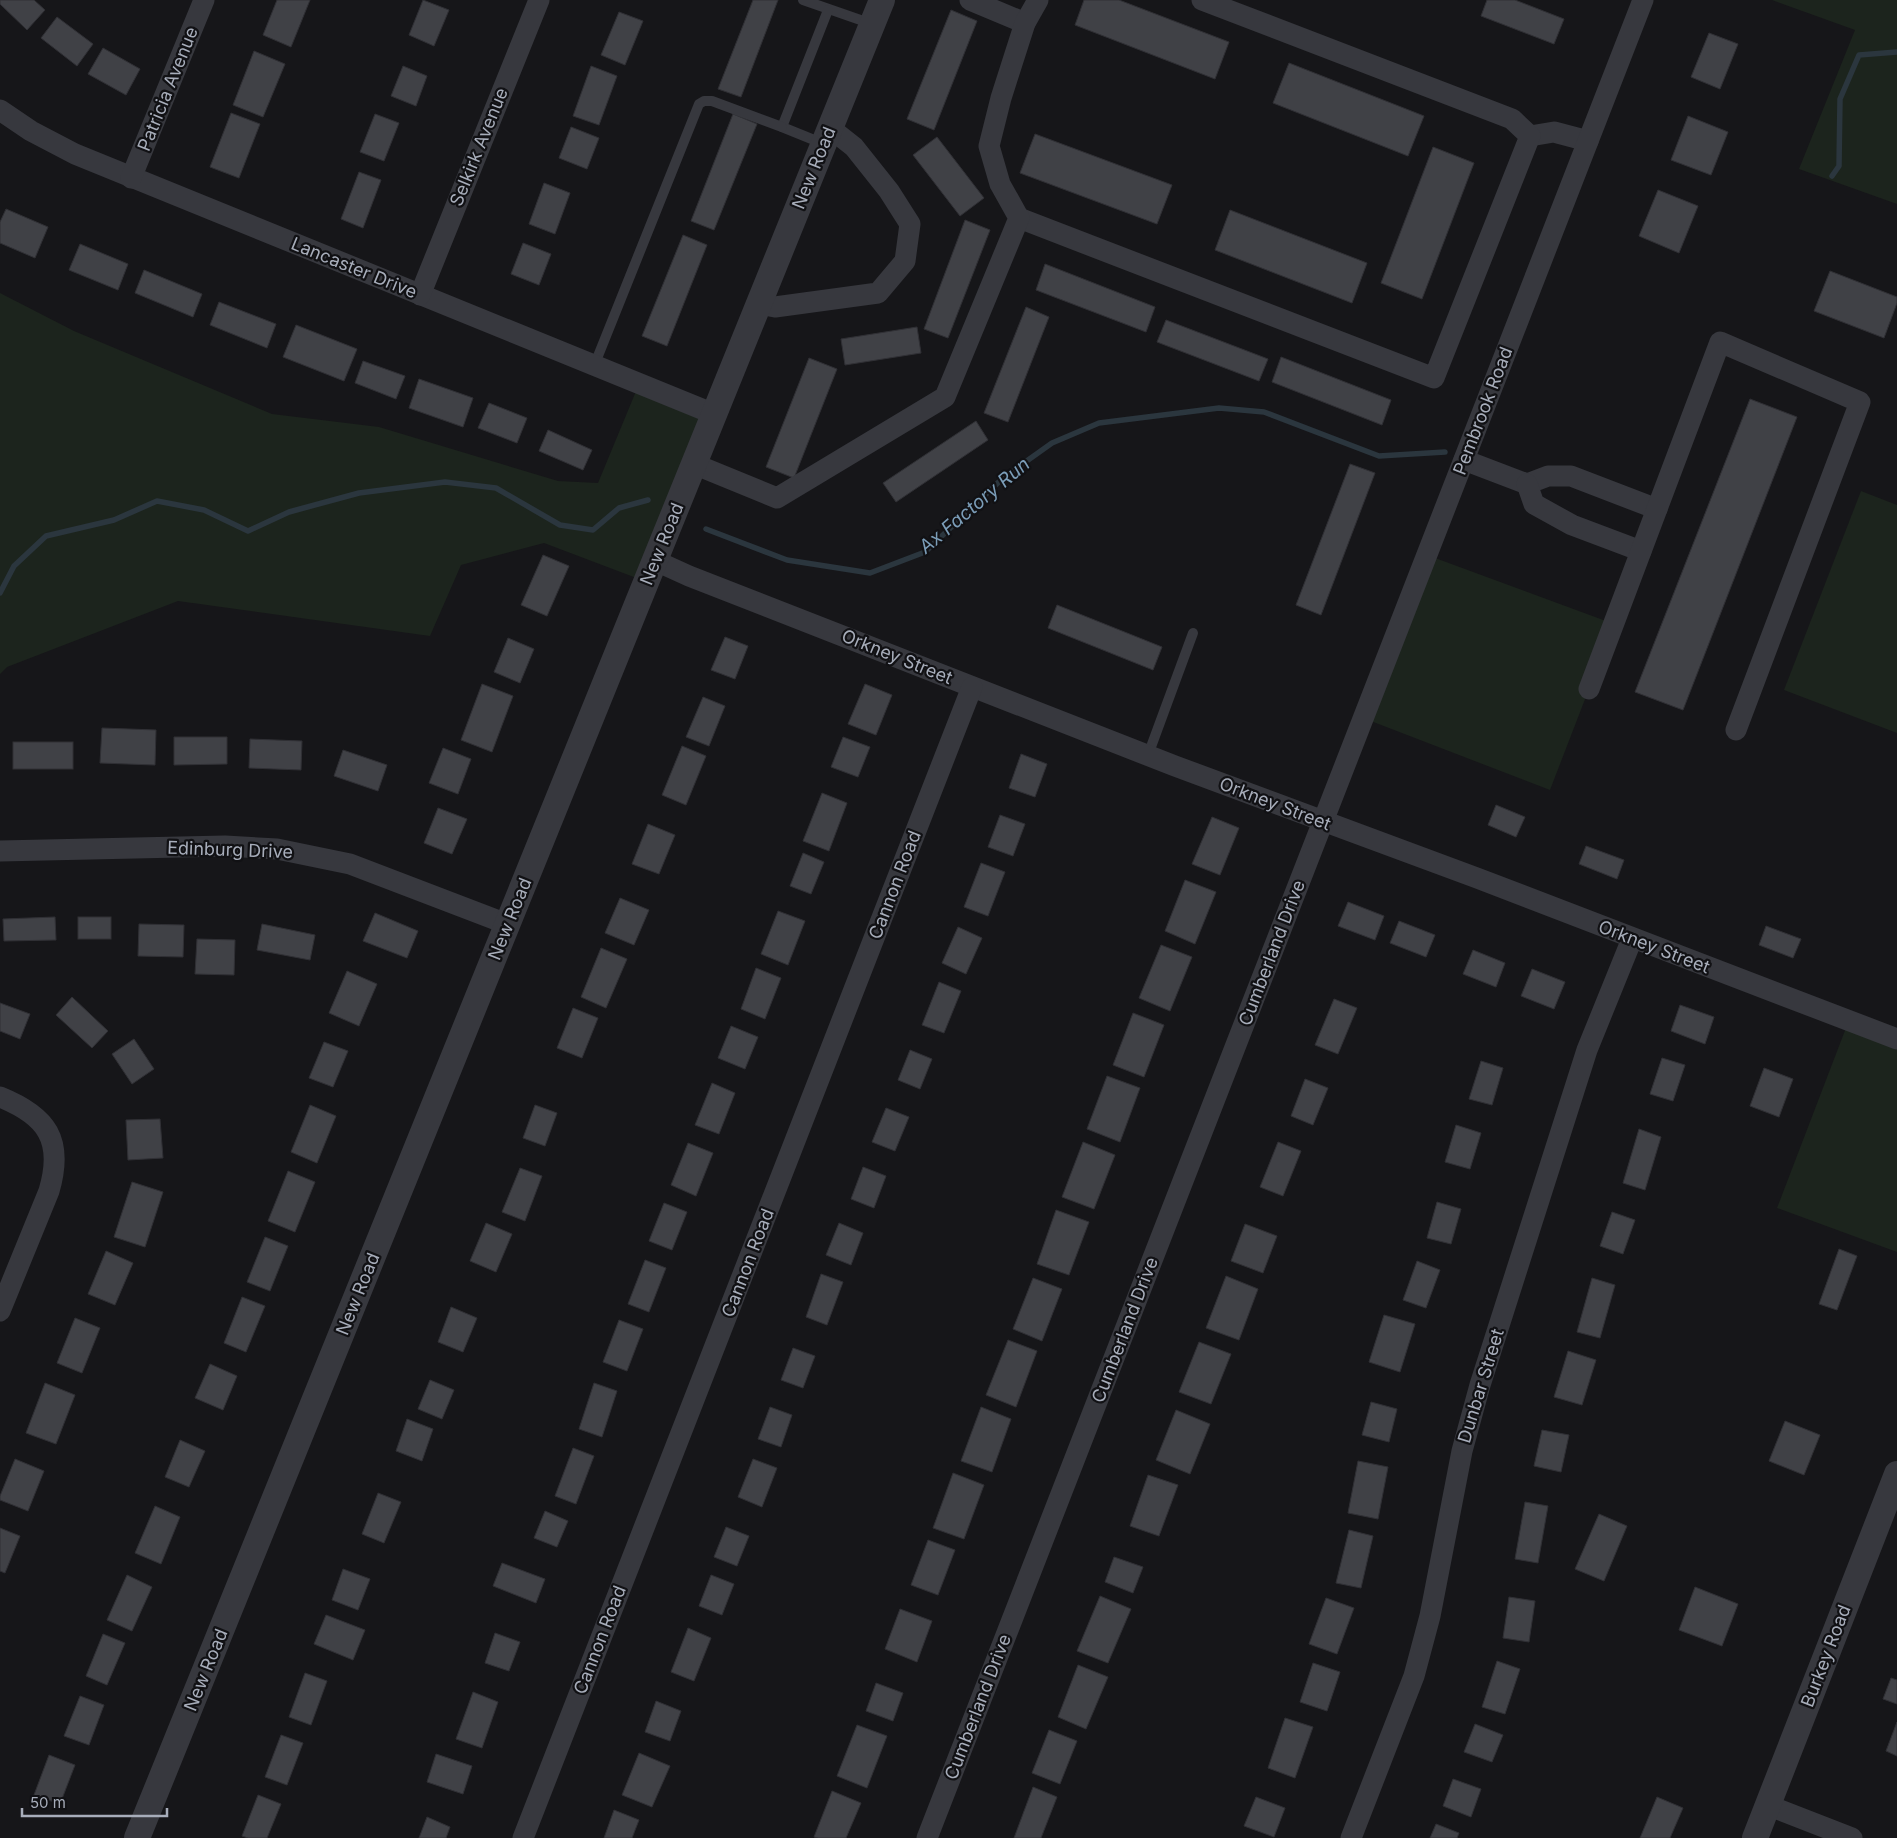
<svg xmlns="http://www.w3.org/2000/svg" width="1897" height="1838" font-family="Inter,sans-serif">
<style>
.green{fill:#1c241d}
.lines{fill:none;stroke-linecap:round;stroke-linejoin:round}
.stream{stroke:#2b363e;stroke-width:5.5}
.building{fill:#404146;stroke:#303035}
.service{stroke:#37383e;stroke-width:10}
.minor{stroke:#37383e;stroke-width:21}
.tertiary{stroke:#37383e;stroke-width:26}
.labels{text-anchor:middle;stroke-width:4.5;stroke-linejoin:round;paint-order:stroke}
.street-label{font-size:18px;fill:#a7adba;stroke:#111114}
.water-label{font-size:19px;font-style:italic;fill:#7b9db8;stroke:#111114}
</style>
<rect width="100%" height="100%" fill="#161619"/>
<!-- green -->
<g class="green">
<polygon points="1772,0 1897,0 1897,204 1799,169 1855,30"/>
<polygon points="0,293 74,331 272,414 379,427 558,481 598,483 639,384 714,414 647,582 544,543 461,565 430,636 178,601 7,667 0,674"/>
<polygon points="1861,491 1897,505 1897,733 1784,690"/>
<polygon points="1427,555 1614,624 1550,790 1363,718"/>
<polygon points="1849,1020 1897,1039 1897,1252 1777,1208"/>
</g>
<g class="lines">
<!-- stream -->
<g class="stream">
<polyline points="1832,176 1839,166 1840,99 1859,55 1897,52"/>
<polyline points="706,529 787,560 870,573 925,552 1003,478 1052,443 1099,423 1219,408 1264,412 1379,456 1445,452"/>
<polyline points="0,593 14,566 46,536 114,520 157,501 204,510 248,531 289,512 359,493 445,482 496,488 560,525 593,530 619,508 648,500"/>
</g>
</g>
<!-- building -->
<g class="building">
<polygon points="0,0 34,0 45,10 27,30 0,4"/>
<polygon points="277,0 310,0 291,47 263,35"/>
<polygon points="423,0 449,10 434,46 409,35"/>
<polygon points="753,0 778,0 741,97 718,89"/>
<polygon points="1084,0 1119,0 1229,42 1215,79 1075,25"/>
<polygon points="1487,0 1515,0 1564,19 1554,44 1481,16"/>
<polygon points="951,10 977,21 934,130 907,119"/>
<polygon points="619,12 643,21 625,65 601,55"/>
<polygon points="57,17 93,44 77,66 41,38"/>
<polygon points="1709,33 1738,44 1720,89 1691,77"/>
<polygon points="103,48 140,69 126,95 88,74"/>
<polygon points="254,51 285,64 263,117 233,105"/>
<polygon points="1289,63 1424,116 1408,156 1273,103"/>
<polygon points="403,66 427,76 416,106 391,96"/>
<polygon points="591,66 617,76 599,125 573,116"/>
<polygon points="231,113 260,124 239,178 210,167"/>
<polygon points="375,114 399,123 384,161 360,152"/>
<polygon points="733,114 757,124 714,230 691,221"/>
<polygon points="1688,116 1728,132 1711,175 1671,160"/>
<polygon points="571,127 599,138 587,169 559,158"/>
<polygon points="1035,134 1172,185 1157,224 1020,173"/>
<polygon points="937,137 984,198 960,216 913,155"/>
<polygon points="1433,147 1474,163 1422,299 1381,283"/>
<polygon points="359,172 381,180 363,228 341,219"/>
<polygon points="544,183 570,193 555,234 529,224"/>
<polygon points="1658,190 1698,206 1679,253 1639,236"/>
<polygon points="6,209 48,227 35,258 0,243 0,222"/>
<polygon points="1230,210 1367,263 1352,303 1215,250"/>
<polygon points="965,220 990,230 948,338 924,329"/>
<polygon points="683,235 707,245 667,346 642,336"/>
<polygon points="523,243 551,254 539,285 511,274"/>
<polygon points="80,244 128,264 118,290 69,270"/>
<polygon points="1045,264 1155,307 1146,332 1036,290"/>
<polygon points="144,270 202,294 193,317 135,293"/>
<polygon points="1830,271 1897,297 1897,303 1884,338 1814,311"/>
<polygon points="219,302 276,324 267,348 210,325"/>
<polygon points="1026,307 1049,317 1008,422 984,413"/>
<polygon points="1166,320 1268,359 1259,381 1157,342"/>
<polygon points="296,325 357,349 344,381 283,357"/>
<polygon points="917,327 921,353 845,365 841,339"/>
<polygon points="1281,357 1391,400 1382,425 1272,382"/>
<polygon points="809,358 837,369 794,478 766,467"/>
<polygon points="363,361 405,376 396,399 355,383"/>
<polygon points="419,379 473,398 463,427 409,408"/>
<polygon points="1750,399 1797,417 1683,710 1635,692"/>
<polygon points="489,403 527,418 517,443 478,428"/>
<polygon points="976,421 988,440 896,502 883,483"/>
<polygon points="548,430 592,450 583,470 539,451"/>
<polygon points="1350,464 1375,473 1321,615 1296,605"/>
<polygon points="543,555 569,566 547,616 521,605"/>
<polygon points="1057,605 1162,647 1153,670 1048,628"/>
<polygon points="725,637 748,646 735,679 711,670"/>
<polygon points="508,638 534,649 520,683 494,672"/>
<polygon points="482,684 513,696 492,752 461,740"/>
<polygon points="865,684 892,695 876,735 848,724"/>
<polygon points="703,697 725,706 709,746 686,737"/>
<polygon points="102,728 156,730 155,765 100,763"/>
<polygon points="174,737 227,737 227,764 174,765"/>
<polygon points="843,737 870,747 858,777 831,767"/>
<polygon points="250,739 302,741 301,770 249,768"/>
<rect x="13" y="742" width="60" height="27"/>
<polygon points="682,746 706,756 686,805 662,795"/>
<polygon points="443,748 471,759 458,794 429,783"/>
<polygon points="343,750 387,765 378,791 334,776"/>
<polygon points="1021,754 1047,764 1035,797 1009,788"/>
<polygon points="822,793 847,803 829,851 803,841"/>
<polygon points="1496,805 1525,817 1516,837 1488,825"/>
<polygon points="438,808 467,819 452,854 424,843"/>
<polygon points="1000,815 1025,824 1013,856 988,847"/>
<polygon points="1212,817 1239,828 1220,875 1192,864"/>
<polygon points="648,824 675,835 659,874 632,864"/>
<polygon points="1586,846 1624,860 1617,879 1579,864"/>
<polygon points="803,853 824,862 811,894 790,886"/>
<polygon points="981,863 1005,872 988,916 964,907"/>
<polygon points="1185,880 1216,892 1195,944 1165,931"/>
<polygon points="620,898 649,910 634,945 605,933"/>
<polygon points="1348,902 1384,916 1375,940 1338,926"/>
<polygon points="778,911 805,921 788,965 761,954"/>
<polygon points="375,913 418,931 407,958 363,941"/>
<polygon points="55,917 56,940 4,941 3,919"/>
<rect x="78" y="917" width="33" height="22"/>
<polygon points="1399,921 1435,935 1426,957 1390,943"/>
<polygon points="139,924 184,925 183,957 138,956"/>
<polygon points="262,924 315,935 310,960 257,950"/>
<polygon points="1766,926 1801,939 1793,958 1759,945"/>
<polygon points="958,927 982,938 966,974 942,963"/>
<polygon points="197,939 235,940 234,975 195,974"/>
<polygon points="1161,945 1192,957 1170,1011 1139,998"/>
<polygon points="601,948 627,959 606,1008 581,997"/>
<polygon points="1473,950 1505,963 1496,987 1463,974"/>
<polygon points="756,968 781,978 765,1019 741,1009"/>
<polygon points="1532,969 1565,982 1554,1009 1521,996"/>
<polygon points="347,971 377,984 359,1026 329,1013"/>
<polygon points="939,982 961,991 944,1033 922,1025"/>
<polygon points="72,997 108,1031 92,1048 56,1015"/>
<polygon points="1334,999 1357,1008 1338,1054 1315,1045"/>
<polygon points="0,1003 30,1014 20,1039 0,1031"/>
<polygon points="1680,1005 1714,1017 1705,1044 1671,1031"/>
<polygon points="573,1008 598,1018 582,1058 557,1048"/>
<polygon points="1133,1013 1164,1025 1144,1077 1113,1065"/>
<polygon points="731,1026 758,1037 745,1069 718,1058"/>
<polygon points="134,1039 154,1069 132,1084 112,1054"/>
<polygon points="324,1042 348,1051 333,1087 309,1078"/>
<polygon points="910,1050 932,1059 920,1089 898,1080"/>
<polygon points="1662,1058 1685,1065 1673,1101 1650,1094"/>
<polygon points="1481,1061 1503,1068 1492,1105 1469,1099"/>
<polygon points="1764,1068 1793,1079 1779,1117 1750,1106"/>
<polygon points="1107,1076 1140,1088 1120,1142 1087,1129"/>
<polygon points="1305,1079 1328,1088 1313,1125 1291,1116"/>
<polygon points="712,1083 735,1093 719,1134 695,1125"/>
<polygon points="310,1105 336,1116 317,1163 291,1152"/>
<polygon points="535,1105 557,1113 545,1146 523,1138"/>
<polygon points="886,1108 909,1117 895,1151 872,1142"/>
<polygon points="160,1119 163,1158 128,1160 126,1120"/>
<polygon points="1456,1125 1481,1133 1470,1169 1445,1162"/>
<polygon points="1639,1129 1661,1137 1645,1190 1623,1183"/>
<polygon points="1083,1142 1115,1155 1094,1209 1062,1197"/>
<polygon points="1278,1142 1301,1151 1283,1196 1260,1187"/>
<polygon points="688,1143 713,1153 696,1196 671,1185"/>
<polygon points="863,1167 886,1176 874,1208 851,1199"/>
<polygon points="520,1168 542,1176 525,1221 502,1212"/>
<polygon points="288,1171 315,1182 295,1232 268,1221"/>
<polygon points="132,1182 163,1192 145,1247 114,1237"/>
<polygon points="1437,1202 1461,1209 1451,1244 1427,1238"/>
<polygon points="664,1203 687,1212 672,1250 649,1241"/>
<polygon points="1056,1210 1089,1222 1069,1275 1037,1264"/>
<polygon points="1612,1212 1635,1220 1623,1254 1600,1246"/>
<polygon points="486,1223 512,1234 496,1272 470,1261"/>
<polygon points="839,1223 863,1233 851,1265 826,1255"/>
<polygon points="1245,1224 1277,1236 1263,1273 1231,1261"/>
<polygon points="265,1237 288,1246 270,1291 247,1282"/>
<polygon points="1839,1249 1857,1256 1837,1310 1819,1304"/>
<polygon points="106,1251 133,1263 115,1305 88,1294"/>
<polygon points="645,1260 666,1268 649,1312 628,1304"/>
<polygon points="1417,1261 1440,1270 1426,1308 1403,1300"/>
<polygon points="821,1274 843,1282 827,1325 806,1317"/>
<polygon points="1226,1276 1258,1289 1239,1340 1206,1328"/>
<polygon points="1033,1278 1062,1289 1042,1341 1013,1329"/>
<polygon points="1592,1278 1615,1285 1600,1338 1577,1332"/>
<polygon points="242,1297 265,1306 246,1352 224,1343"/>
<polygon points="451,1307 477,1318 463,1352 438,1342"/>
<polygon points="1384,1315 1415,1324 1400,1372 1369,1362"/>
<polygon points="75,1318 100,1328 82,1373 57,1363"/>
<polygon points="619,1320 643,1329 627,1371 603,1362"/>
<polygon points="1008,1340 1037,1351 1016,1407 986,1395"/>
<polygon points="1199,1342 1231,1354 1211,1404 1179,1392"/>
<polygon points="793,1348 815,1356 803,1388 781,1380"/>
<polygon points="1568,1351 1596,1360 1582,1405 1554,1397"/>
<polygon points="210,1364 237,1376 223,1410 195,1398"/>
<polygon points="430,1380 454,1390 442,1419 418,1409"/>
<polygon points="45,1383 75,1395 56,1444 26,1433"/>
<polygon points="594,1383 617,1391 602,1437 579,1429"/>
<polygon points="1371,1402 1397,1409 1389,1442 1362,1435"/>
<polygon points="770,1407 792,1415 781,1447 758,1439"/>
<polygon points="981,1407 1011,1419 992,1472 961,1461"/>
<polygon points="1176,1410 1210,1424 1190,1474 1156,1460"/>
<polygon points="407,1419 433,1429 422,1461 396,1451"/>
<polygon points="1785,1421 1820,1435 1804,1475 1769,1461"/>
<polygon points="1542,1430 1569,1435 1561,1472 1534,1466"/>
<polygon points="180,1440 205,1451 189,1487 165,1477"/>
<polygon points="573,1448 594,1456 576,1504 555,1496"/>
<polygon points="15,1459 44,1471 28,1511 0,1500 0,1496"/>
<polygon points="753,1459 777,1468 762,1507 738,1497"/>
<polygon points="1358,1461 1388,1467 1378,1519 1348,1513"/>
<polygon points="953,1473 984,1485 964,1539 933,1528"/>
<polygon points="1148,1475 1178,1485 1159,1536 1130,1526"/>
<polygon points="378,1493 401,1502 384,1543 362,1534"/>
<polygon points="1525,1502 1548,1506 1538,1563 1515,1559"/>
<polygon points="155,1506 180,1517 161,1564 135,1553"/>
<polygon points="545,1511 568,1521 557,1547 534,1538"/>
<polygon points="1599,1514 1627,1526 1604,1581 1575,1569"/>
<polygon points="726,1527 749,1536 737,1566 714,1557"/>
<polygon points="0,1528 20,1536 5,1573 0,1571"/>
<polygon points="1349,1530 1373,1536 1361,1588 1336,1583"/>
<polygon points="928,1540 955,1550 938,1595 911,1585"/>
<polygon points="1114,1557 1143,1567 1133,1593 1105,1582"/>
<polygon points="502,1563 545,1579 536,1603 493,1586"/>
<polygon points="343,1569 370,1579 358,1610 332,1600"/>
<polygon points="127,1575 152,1587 132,1631 107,1620"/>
<polygon points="711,1575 734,1584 722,1615 699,1606"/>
<polygon points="1695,1587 1738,1604 1722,1646 1679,1630"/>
<polygon points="1100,1596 1131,1609 1108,1663 1077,1651"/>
<polygon points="1509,1597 1535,1601 1529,1642 1503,1638"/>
<polygon points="1326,1598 1354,1608 1337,1654 1309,1644"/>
<polygon points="900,1609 932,1621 917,1662 885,1649"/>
<polygon points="326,1615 365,1630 353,1660 314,1644"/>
<polygon points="688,1628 711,1638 694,1681 671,1672"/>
<polygon points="495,1633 520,1642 509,1671 485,1663"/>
<polygon points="103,1634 125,1643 107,1685 86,1676"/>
<polygon points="1497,1661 1520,1669 1505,1714 1482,1707"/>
<polygon points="1313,1663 1340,1672 1327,1711 1300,1702"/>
<polygon points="1078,1665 1108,1677 1086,1729 1058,1717"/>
<polygon points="305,1673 327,1681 311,1725 289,1717"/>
<polygon points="1891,1678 1897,1680 1897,1704 1883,1699"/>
<polygon points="876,1683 903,1693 893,1721 866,1711"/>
<polygon points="473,1692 498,1702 482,1748 456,1739"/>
<polygon points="80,1696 104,1705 89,1745 64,1736"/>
<polygon points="656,1701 681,1711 670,1741 645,1732"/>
<polygon points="1285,1718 1313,1727 1295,1778 1268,1768"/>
<polygon points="1897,1722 1897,1756 1886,1751"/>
<polygon points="1475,1724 1503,1735 1492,1762 1464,1752"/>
<polygon points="857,1725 887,1736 867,1788 837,1776"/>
<polygon points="1049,1730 1077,1741 1060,1784 1032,1773"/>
<polygon points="281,1735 303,1743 287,1785 265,1777"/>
<polygon points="639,1753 670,1766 652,1807 622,1795"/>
<polygon points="436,1754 472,1766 463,1794 427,1782"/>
<polygon points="49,1755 75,1765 60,1804 34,1795"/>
<polygon points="1453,1779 1481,1789 1471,1817 1443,1806"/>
<polygon points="1033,1787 1057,1797 1041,1838 1014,1838"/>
<polygon points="832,1791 861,1803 846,1838 818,1838 814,1837"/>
<polygon points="258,1795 281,1804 267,1838 248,1838 242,1836"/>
<polygon points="1256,1797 1285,1808 1274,1837 1244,1826"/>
<polygon points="1657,1797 1683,1808 1670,1838 1640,1838"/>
<polygon points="614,1810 639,1820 632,1838 604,1838"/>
<polygon points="427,1817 450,1827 446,1838 419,1838"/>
<polygon points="1436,1824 1459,1833 1457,1838 1430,1838"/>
</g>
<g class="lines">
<!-- service -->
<g class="service">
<polyline points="803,0 872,24"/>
<polyline points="824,144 782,127 828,10"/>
<polyline points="594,366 699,104 704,101 712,101 782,127"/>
<polyline points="1148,755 1193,633"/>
</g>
<!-- minor -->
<g class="minor">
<polyline points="970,0 1025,23"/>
<polyline points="0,110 31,131 75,154 714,414"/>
<polyline points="1530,136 1554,132 1588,141"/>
<polyline points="131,178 204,0"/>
<polyline points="1019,218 1434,378 1530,136 1512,119 1202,0"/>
<polyline points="420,295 539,0"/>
<polyline points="759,304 775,307 878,293 905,261 910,224 889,191 854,147 830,128"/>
<polyline points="1464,460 1527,484 1548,476 1571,476 1657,509"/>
<polyline points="694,464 777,498 945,397 1019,218 1000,184 989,146 1001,98 1025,23 1038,0"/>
<polyline points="1527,484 1534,504 1572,525 1641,551"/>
<polyline points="656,561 689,576 1175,766 1477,878 1897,1039"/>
<polyline points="1589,689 1720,342 1860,402 1736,730"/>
<polyline points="0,851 225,846 277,849 350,864 507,924"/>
<path d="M0 1097C47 1116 64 1140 49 1191L0 1311"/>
<polyline points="1767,1805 1852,1838"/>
<polyline points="523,1838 972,687"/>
<polyline points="927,1838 1643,0"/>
<polyline points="1351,1838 1414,1676 1430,1616 1462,1451 1480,1385 1587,1050 1632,939"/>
</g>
<!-- tertiary -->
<g class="tertiary">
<polyline points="137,1838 882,0"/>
<polyline points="1755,1838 1897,1474"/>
</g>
</g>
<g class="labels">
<!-- street labels -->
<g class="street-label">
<text transform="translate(168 89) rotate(-68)" y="6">Patricia Avenue</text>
<text transform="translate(479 147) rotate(-68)" y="6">Selkirk Avenue</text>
<text transform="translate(814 168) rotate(-68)" y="6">New Road</text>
<text transform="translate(354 268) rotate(22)" y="6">Lancaster Drive</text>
<text transform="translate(1483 411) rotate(-69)" y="6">Pembrook Road</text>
<text transform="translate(662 544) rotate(-68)" y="6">New Road</text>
<text transform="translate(897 657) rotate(22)" y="6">Orkney Street</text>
<text transform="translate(1275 804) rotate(21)" y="6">Orkney Street</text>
<text transform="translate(230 850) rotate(2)" y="6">Edinburg Drive</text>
<text transform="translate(895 885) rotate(-69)" y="6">Cannon Road</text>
<text transform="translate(510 919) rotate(-68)" y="6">New Road</text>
<text transform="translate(1654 947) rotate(21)" y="6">Orkney Street</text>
<text transform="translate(1272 953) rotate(-69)" y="6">Cumberland Drive</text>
<text transform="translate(748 1263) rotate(-69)" y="6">Cannon Road</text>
<text transform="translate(358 1294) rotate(-68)" y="6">New Road</text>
<text transform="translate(1125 1330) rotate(-69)" y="6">Cumberland Drive</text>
<text transform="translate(1481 1386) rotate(-73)" y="6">Dunbar Street</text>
<text transform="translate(600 1640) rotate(-69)" y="6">Cannon Road</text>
<text transform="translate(1826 1656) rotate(-69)" y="6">Burkey Road</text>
<text transform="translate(206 1670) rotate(-68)" y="6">New Road</text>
<text transform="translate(978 1707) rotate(-69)" y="6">Cumberland Drive</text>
</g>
<!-- water labels -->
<g class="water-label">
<text transform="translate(974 505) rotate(-40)" y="7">Ax Factory Run</text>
</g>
</g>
<!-- scale -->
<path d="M22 1808v8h145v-8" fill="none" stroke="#a7adba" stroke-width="2.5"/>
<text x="30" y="1808" font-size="15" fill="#a7adba" stroke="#111114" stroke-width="4" paint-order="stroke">50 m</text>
</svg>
